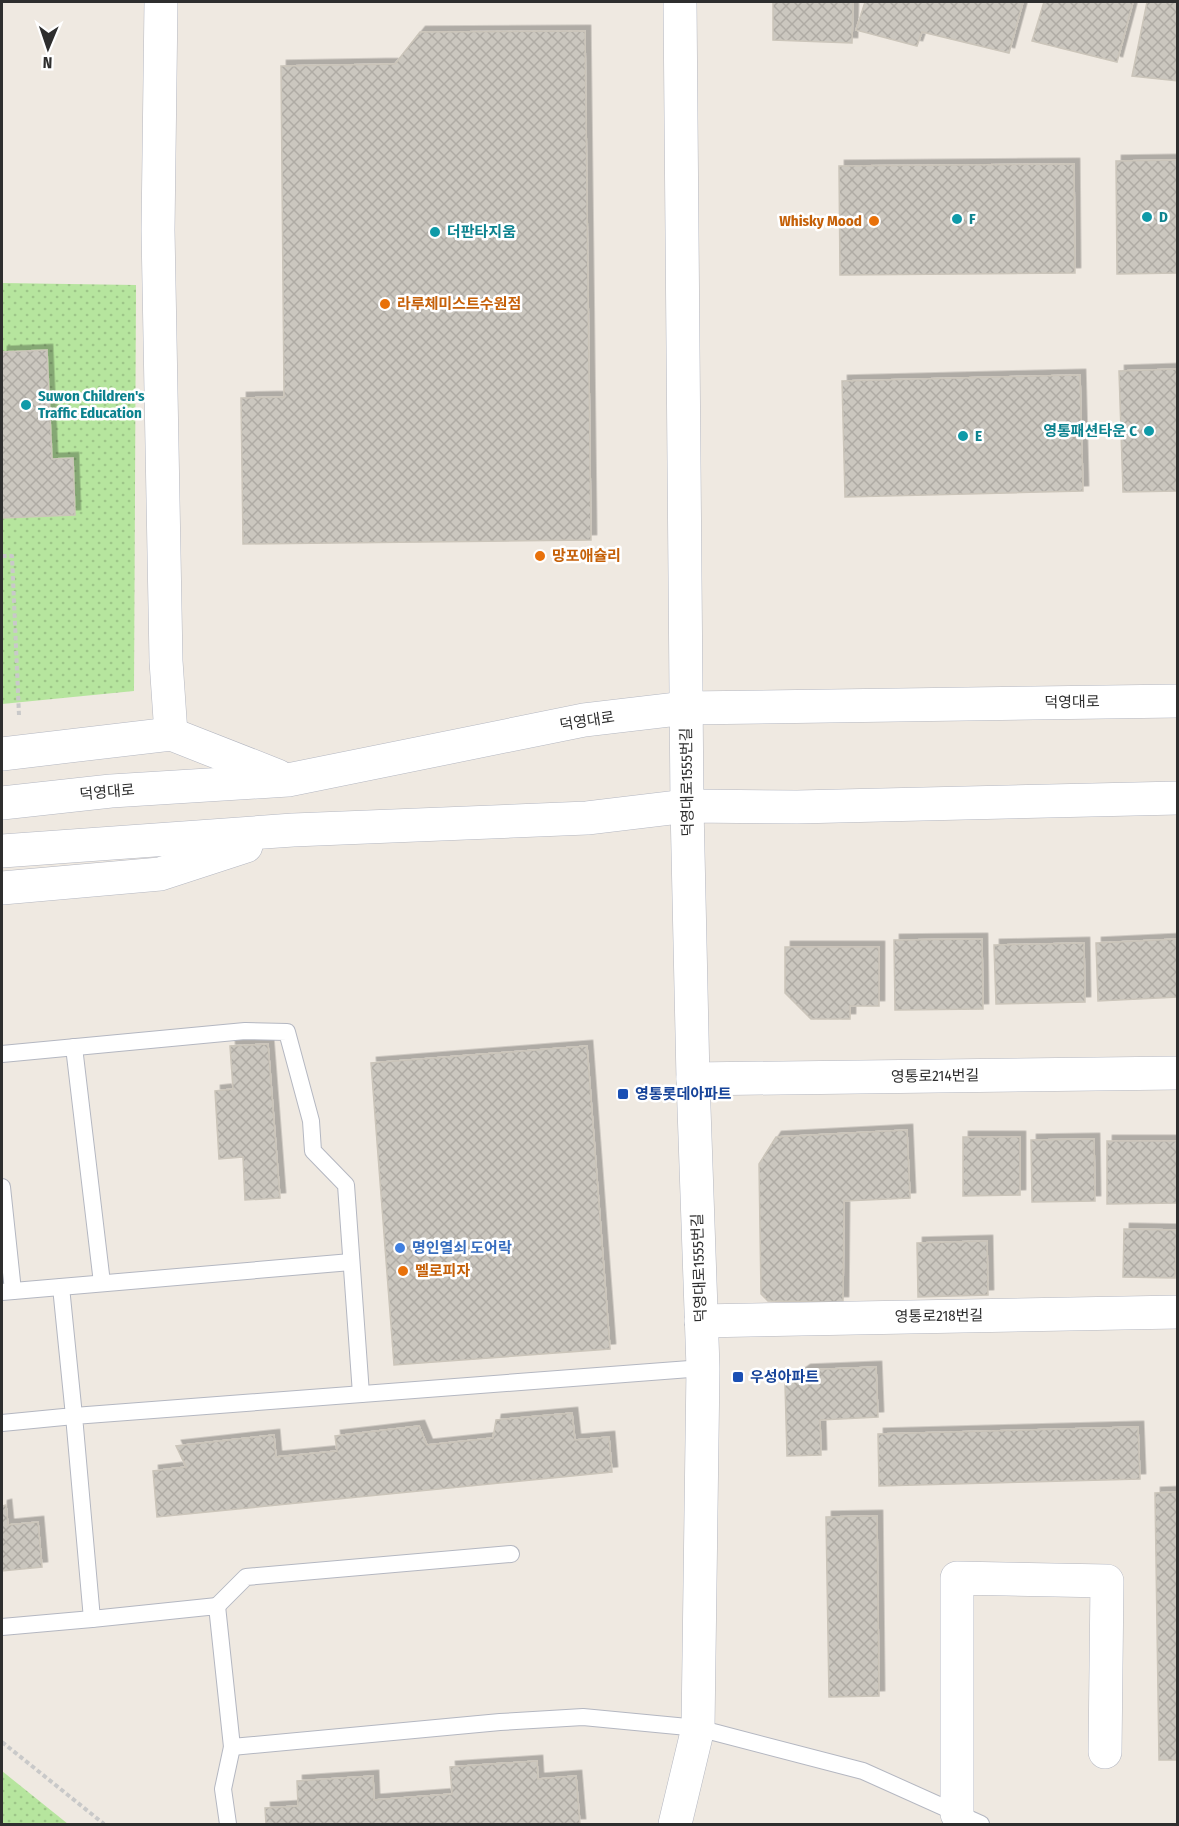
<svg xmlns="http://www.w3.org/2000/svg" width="1179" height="1826" font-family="'Fira Sans Condensed','Noto Sans KR',sans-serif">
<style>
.park{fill:url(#park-dots)}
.building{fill:url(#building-cross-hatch);stroke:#cbc5ba;stroke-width:1.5;filter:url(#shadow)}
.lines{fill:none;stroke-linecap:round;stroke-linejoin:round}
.service-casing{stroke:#b4b7c1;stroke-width:18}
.minor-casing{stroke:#b4b7c1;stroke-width:34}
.secondary-casing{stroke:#b4b7c1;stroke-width:34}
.path{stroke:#c9c9c9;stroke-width:4;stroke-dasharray:4.5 3;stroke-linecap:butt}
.service{stroke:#fff;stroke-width:16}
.minor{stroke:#fff;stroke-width:33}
.secondary{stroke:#fff;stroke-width:33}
.culture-dot{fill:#0f9aa8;stroke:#fff;stroke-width:2}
.food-dot{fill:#e8710a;stroke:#fff;stroke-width:2}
.transit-dot{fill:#1a4fb4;stroke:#fff;stroke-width:2}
.shop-dot{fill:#3f7fe0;stroke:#fff;stroke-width:2}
.labels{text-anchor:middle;stroke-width:5;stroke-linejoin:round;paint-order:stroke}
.culture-label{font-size:15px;font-weight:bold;fill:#0d838f;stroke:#fff;text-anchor:start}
.food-label{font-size:15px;font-weight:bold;fill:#c56008;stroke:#fff;text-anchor:start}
.street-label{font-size:15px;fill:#2e2e2e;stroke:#fff}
.transit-label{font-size:15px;font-weight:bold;fill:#164399;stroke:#fff;text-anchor:start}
.shop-label{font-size:15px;font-weight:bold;fill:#366cbe;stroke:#fff;text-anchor:start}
</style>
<defs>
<pattern id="park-dots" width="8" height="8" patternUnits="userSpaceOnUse" patternTransform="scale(1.5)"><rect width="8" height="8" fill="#b6e59e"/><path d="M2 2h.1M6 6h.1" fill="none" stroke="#9dc588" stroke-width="1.8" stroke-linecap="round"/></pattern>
<pattern id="building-cross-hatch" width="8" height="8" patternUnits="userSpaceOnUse" patternTransform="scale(1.5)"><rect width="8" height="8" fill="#cbc7bf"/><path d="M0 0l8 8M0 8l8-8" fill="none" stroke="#afaba4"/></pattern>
<filter id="shadow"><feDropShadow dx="5.5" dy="-5.5" stdDeviation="0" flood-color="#0004"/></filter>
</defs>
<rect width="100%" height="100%" fill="#efe9e1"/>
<!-- park -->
<g class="park">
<polygon points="2,283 136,285 134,691 2,704"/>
<polygon points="2,1771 68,1824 2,1824"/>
</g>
<!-- building -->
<g class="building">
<polygon points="773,2 853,2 852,43 773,40"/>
<polygon points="865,2 1023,2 1009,53 922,32 917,46 856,30"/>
<polygon points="1044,2 1133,2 1117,62 1032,41"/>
<polygon points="1147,2 1178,2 1178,81 1132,76"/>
<polygon points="585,31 591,540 243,544 241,398 284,397 281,66 395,64 420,32"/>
<polygon points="1178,160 1178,273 1117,274 1116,161"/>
<polygon points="1074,164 1075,273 840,275 839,166"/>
<polygon points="47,350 52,459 73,458 75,515 2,518 2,352"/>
<polygon points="1178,369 1178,491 1123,492 1119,371"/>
<polygon points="1080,375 1083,491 845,497 842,381"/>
<polygon points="982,939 983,1009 895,1010 894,940"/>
<polygon points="1178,939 1178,997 1098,1001 1096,943"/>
<polygon points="1084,943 1085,1002 996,1004 994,945"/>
<polygon points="785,947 879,947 879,1006 850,1006 850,1019 811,1019 785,993"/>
<polygon points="268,1044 280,1198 245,1200 243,1157 219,1159 215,1091 233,1089 230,1046"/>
<polygon points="587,1046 610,1349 394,1365 371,1063"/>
<polygon points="907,1130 910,1198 844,1201 843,1302 768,1301 761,1294 759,1164 776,1137"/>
<polygon points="963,1137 1020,1137 1020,1195 963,1196"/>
<polygon points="1094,1139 1095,1201 1032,1202 1031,1140"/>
<polygon points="1107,1141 1178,1141 1178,1203 1107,1204"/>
<polygon points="1124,1229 1177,1230 1175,1278 1123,1277"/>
<polygon points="987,1241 988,1295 918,1297 917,1243"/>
<polygon points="876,1367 878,1417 820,1420 821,1455 787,1456 785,1384 805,1370"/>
<polygon points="572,1413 575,1440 609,1437 612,1472 157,1517 153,1471 186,1467 176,1446 274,1435 276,1457 337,1451 335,1436 419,1426 427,1445 493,1438 496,1420"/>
<polygon points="1138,1427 1140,1479 879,1486 878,1434"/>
<polygon points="1178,1492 1178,1760 1159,1760 1155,1493"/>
<polygon points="6,1505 8,1525 38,1522 42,1567 2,1571 2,1506"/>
<polygon points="877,1516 879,1696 829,1697 826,1517"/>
<polygon points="537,1761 538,1779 576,1776 580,1824 266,1824 265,1808 298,1806 297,1781 373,1776 374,1800 452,1794 450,1767"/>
</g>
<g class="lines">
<!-- service casing -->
<g class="service-casing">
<g id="service">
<polyline points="74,1047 102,1283"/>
<polyline points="2,1054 245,1031 287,1032 311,1121 313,1151 346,1185 361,1394"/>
<polyline points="2,1187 13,1291"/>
<polyline points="2,1292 351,1262"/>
<polyline points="703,1368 74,1416 92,1619 217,1606 232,1747 500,1722 583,1717 698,1728 863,1771 981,1824"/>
<polyline points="2,1423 74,1416 61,1287"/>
<polyline points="217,1606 246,1577 511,1554"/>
<polyline points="2,1627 92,1619"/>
<polyline points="228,1824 223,1789 232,1747"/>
</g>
</g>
<!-- minor casing -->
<g class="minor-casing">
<g id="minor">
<polyline points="161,2 158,230 166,661 171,734"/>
<polyline points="693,1079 1178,1073"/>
<polyline points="701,1321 1178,1312"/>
<polyline points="957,1814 957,1578 1107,1581 1105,1752"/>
<polyline points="675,1824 698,1728 703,1368 693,1079 687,806 680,2"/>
</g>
</g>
<!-- secondary casing -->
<g class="secondary-casing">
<g id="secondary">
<polyline points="2,754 171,734 278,776"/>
<polyline points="2,803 111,791 288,780 584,720 686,708 1178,701"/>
<polyline points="2,851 293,830 587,818 687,806 797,807 1178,798"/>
<polyline points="2,888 160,874 246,846"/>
</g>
</g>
<!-- path -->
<g class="path">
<polyline points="2,556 12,556 19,715"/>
<polyline points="2,1742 104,1824"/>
</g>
<!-- service -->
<use href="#service" class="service"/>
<!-- minor -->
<use href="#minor" class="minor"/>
<!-- secondary -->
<use href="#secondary" class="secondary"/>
</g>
<!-- markers -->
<g class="culture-dot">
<circle cx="1147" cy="217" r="6"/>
<circle cx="957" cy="219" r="6"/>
<circle cx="435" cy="232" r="6"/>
<circle cx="26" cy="405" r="6"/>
<circle cx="1149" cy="431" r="6"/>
<circle cx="963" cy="436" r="6"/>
</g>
<g class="food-dot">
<circle cx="874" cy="221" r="6"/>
<circle cx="385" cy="304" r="6"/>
<circle cx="540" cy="556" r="6"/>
<circle cx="403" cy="1271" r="6"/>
</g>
<g class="transit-dot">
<rect x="617" y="1088" width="12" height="12" rx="3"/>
<rect x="732" y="1371" width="12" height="12" rx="3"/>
</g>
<circle class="shop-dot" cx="400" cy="1248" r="6"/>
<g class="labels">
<!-- culture labels -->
<g class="culture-label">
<text x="1159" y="222">D</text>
<text x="969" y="224">F</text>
<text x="447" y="237">더판타지움</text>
<text x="38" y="401">Suwon Children's<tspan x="38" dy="17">Traffic Education</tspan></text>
<text x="1137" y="436" text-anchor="end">영통패션타운 C</text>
<text x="975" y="441">E</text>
</g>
<!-- food labels -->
<g class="food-label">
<text x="862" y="226" text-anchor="end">Whisky Mood</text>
<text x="397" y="309">라루체미스트수원점</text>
<text x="552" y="561">망포애슐리</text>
<text x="415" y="1276">멜로피자</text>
</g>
<!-- street labels -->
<g class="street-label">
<text transform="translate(1072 702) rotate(-1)" y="5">덕영대로</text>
<text transform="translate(587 721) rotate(-9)" y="5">덕영대로</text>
<text transform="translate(687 782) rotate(-91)" y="5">덕영대로1555번길</text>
<text transform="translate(107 792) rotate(-5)" y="5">덕영대로</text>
<text transform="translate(935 1076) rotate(-1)" y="5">영통로214번길</text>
<text transform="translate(699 1268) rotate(-92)" y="5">덕영대로1555번길</text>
<text transform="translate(939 1316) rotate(-1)" y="5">영통로218번길</text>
</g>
<!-- transit labels -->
<g class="transit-label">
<text x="635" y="1099">영통롯데아파트</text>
<text x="750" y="1382">우성아파트</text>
</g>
<!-- shop labels -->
<g class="shop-label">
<text x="412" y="1253">명인열쇠 도어락</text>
</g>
</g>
<!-- border -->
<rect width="1179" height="1826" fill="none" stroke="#2e2e2e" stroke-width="6"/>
<!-- north arrow -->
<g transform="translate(48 48) rotate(182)" stroke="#ffffff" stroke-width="4.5" paint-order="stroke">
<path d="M0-4.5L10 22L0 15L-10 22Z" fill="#2e2e2e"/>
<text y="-9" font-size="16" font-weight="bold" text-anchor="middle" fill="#2e2e2e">N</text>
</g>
</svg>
